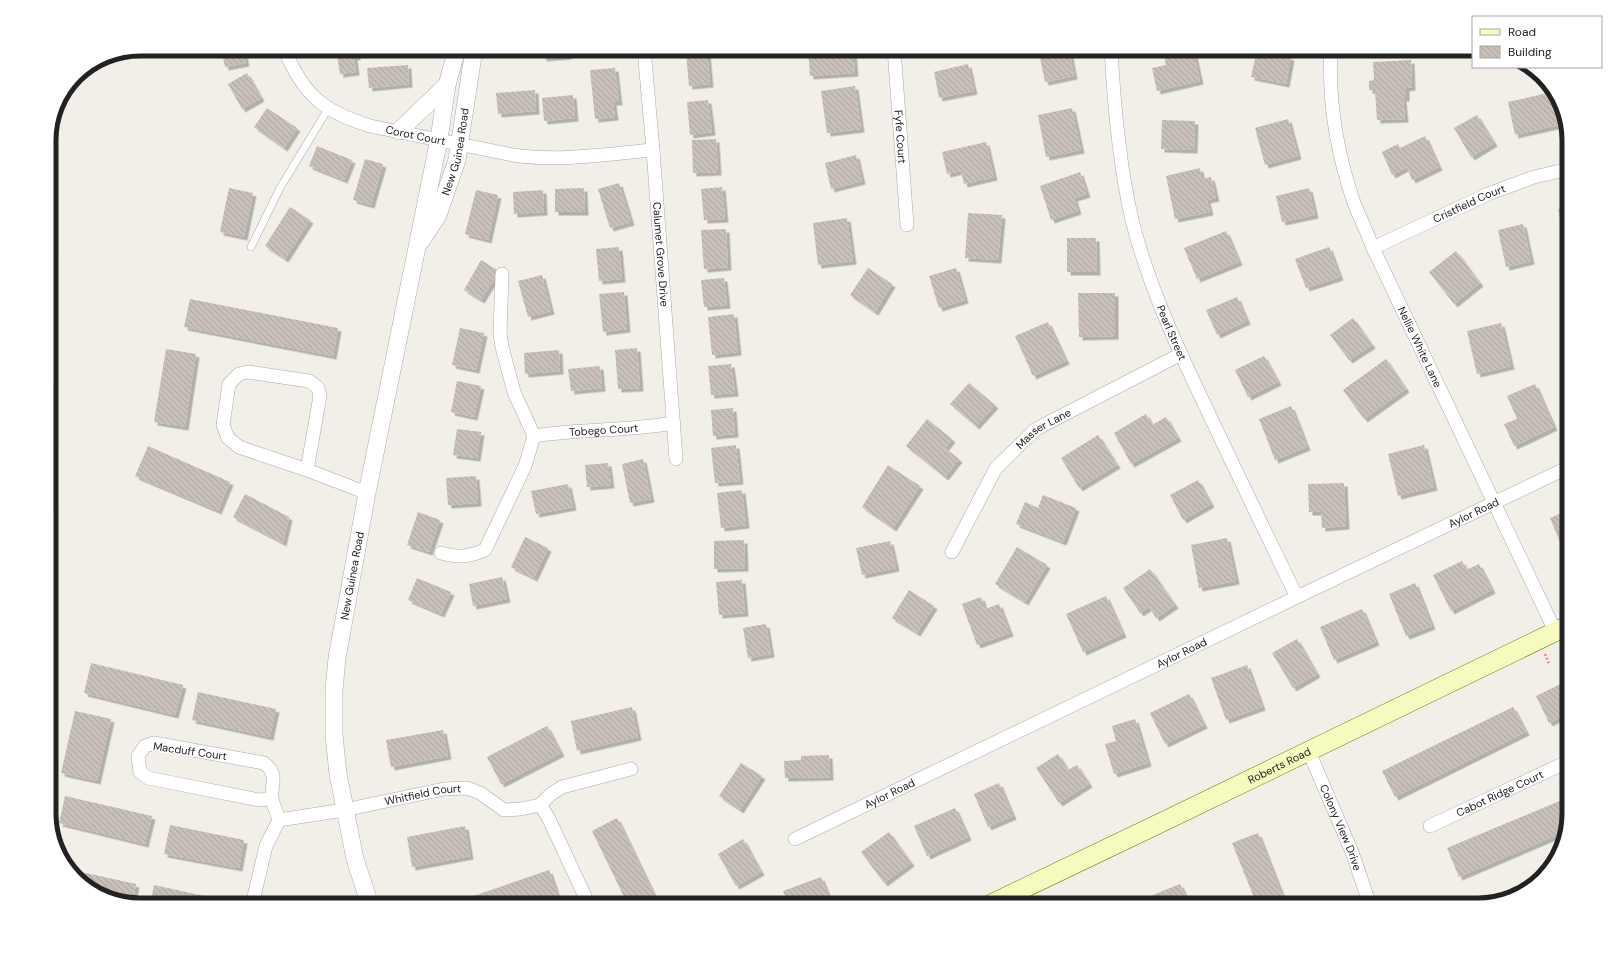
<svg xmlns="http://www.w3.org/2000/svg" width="1618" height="954" font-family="'DM Sans',sans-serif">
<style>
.building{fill:url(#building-back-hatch);filter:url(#shadow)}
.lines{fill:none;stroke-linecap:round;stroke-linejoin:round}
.service-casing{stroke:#a9a9a9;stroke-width:8}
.minor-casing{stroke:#a9a9a9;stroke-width:14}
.tertiary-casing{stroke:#a9a9a9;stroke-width:18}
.secondary-casing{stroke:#707d05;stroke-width:20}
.path{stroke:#fa8072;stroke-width:2.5;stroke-dasharray:2 2;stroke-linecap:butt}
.service{stroke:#fff;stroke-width:7}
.minor{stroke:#fff;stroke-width:13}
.tertiary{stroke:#fff;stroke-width:17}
.secondary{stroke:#f7fabf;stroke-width:19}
.rail{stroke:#707070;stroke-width:3;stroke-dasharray:8 8;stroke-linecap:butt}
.labels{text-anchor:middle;stroke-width:3;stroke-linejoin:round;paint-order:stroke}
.street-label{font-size:11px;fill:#222;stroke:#fff}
.rim{fill:none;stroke:#222;stroke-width:5}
</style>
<defs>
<pattern id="building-back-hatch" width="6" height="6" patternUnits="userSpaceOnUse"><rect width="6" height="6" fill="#c7bfb8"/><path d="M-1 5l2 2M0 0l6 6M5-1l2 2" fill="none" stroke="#aba49e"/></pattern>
<filter id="shadow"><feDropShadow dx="3.5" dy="3.5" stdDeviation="0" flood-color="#0004"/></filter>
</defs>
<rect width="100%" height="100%" fill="#f2efe9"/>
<!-- building -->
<g class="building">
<polygon points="221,49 243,49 246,63 225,67"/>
<polygon points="336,49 357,49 357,57 354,57 356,72 340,74"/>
<polygon points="542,49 568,49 568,56 543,58"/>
<polygon points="808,49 839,49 839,51 853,50 855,73 810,76"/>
<polygon points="1059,49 1069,49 1074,76 1045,82 1039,53"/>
<polygon points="1172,49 1193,49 1200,81 1157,91 1152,68 1166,65 1163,51"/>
<polygon points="1257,50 1291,57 1286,84 1251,77"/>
<polygon points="707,51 710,84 689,86 686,53"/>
<polygon points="1411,60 1412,87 1406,88 1406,98 1403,98 1405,119 1377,120 1375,91 1369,90 1369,81 1374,80 1373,62"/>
<polygon points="968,64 974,91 939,98 934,72"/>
<polygon points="408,65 409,84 369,88 367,68"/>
<polygon points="615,68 619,102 613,102 615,117 595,119 590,70"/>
<polygon points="247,73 261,98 242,109 228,84"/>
<polygon points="855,86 861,129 827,133 821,91"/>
<polygon points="535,90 536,111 498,114 496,93"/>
<polygon points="1552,92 1559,125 1515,135 1508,102"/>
<polygon points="573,95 575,118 544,121 542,98"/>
<polygon points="708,100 712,132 690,135 687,102"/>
<polygon points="267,108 297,128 284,148 254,127"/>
<polygon points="1072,108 1081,150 1046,157 1038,115"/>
<polygon points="1477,115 1494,143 1471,157 1454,128"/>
<polygon points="1288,119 1298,156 1265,165 1255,128"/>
<polygon points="1162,120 1195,121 1194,150 1161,149"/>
<polygon points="1425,136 1439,167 1412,180 1407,167 1392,175 1382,152 1398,144 1400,148"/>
<polygon points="716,139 718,172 693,173 692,140"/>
<polygon points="986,142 994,177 964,184 961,171 947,174 942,152"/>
<polygon points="317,146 352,160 344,180 309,166"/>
<polygon points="856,155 862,181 831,189 825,163"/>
<polygon points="365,159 383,164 371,205 353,200"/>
<polygon points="1200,168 1202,179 1211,177 1216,198 1207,200 1210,212 1175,219 1166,176"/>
<polygon points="1080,172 1087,194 1074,198 1078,211 1051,220 1040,186"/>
<polygon points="619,183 631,222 610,228 598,189"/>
<polygon points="722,187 725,219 704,220 701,189"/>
<polygon points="229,188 253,193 244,237 220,232"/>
<polygon points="584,188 585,212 555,212 555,189"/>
<polygon points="1309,188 1315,215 1282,222 1276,196"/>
<polygon points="476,190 498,195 488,240 465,234"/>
<polygon points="543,190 544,212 514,214 513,192"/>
<polygon points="290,207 310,220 285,259 265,246"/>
<polygon points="1569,207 1569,240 1565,241 1558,209"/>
<polygon points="968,213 1002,215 998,260 965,258"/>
<polygon points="847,218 853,261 818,265 813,223"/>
<polygon points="1523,224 1531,261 1506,267 1498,230"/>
<polygon points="726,229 728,267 704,269 701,230"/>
<polygon points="1226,231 1239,262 1197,279 1184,248"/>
<polygon points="1067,238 1096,238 1097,272 1067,272"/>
<polygon points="619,247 622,279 599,281 596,249"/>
<polygon points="1329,247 1340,277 1306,288 1295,259"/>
<polygon points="1456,251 1480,283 1454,304 1429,272"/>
<polygon points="481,260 499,271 481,300 464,290"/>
<polygon points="868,268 892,284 875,312 850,295"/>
<polygon points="956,268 965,300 939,308 929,276"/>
<polygon points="542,275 551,311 528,317 518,281"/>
<polygon points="724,278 727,305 704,307 701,280"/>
<polygon points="624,292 627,329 603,332 599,294"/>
<polygon points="1078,293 1115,293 1115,336 1079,337"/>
<polygon points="1237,297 1247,321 1217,335 1206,310"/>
<polygon points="190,299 338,328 333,356 184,327"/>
<polygon points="734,314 738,352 712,355 708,317"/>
<polygon points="1353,318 1372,345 1349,360 1330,335"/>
<polygon points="1048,322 1066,361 1033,376 1015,336"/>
<polygon points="1501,323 1511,366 1477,374 1467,331"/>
<polygon points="460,328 484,333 476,370 452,365"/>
<polygon points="637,348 640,388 618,389 615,350"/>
<polygon points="166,349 196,354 185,427 154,422"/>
<polygon points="559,350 560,371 525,374 524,353"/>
<polygon points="1264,356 1278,382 1248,397 1235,370"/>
<polygon points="1386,359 1406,389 1364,419 1343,390"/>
<polygon points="731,364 735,393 711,395 708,366"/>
<polygon points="600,366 602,388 571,391 568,369"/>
<polygon points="457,381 481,386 474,417 451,412"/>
<polygon points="969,383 995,405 976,426 950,404"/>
<polygon points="1535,384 1554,427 1514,446 1504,424 1517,419 1507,396"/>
<polygon points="1291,406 1307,447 1275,460 1259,419"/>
<polygon points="733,408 735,434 713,436 711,410"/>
<polygon points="1146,414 1152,425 1166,417 1178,438 1131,464 1114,433"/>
<polygon points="927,419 952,439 945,448 959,459 945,477 906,446"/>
<polygon points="457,429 481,432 477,458 453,455"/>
<polygon points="1098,435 1117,465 1079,488 1061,458"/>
<polygon points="736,445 740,481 715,483 711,448"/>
<polygon points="1424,445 1434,487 1398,496 1388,454"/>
<polygon points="148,446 230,482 218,511 135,476"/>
<polygon points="643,459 651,499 630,503 622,464"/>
<polygon points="608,463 611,485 587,487 585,465"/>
<polygon points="888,465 920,486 893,528 862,507"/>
<polygon points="476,476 478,503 448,505 446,478"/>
<polygon points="1198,480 1211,504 1183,520 1170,495"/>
<polygon points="1344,483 1346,526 1322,528 1321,512 1309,512 1308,484"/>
<polygon points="568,484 573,507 536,514 531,491"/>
<polygon points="742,490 746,525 721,528 717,493"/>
<polygon points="245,494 289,517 283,543 233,517"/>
<polygon points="1043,495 1076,508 1063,542 1016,524 1025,502 1038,508"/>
<polygon points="1569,510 1569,558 1567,559 1550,518"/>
<polygon points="418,512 440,520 429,552 407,545"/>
<polygon points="525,537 548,548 534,578 511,567"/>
<polygon points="1227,538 1236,581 1199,588 1191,545"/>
<polygon points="744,540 745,568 714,569 714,541"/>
<polygon points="890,541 896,568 862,575 856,548"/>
<polygon points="1017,547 1047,565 1025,602 995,584"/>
<polygon points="1462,561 1466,570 1479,564 1492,590 1451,611 1433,575"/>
<polygon points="1150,569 1175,605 1156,618 1149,607 1140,613 1123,588"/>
<polygon points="502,577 507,599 473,606 469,584"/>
<polygon points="417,578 451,592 441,614 408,600"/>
<polygon points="742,580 745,613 719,615 716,582"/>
<polygon points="1415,583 1432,626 1406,636 1389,594"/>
<polygon points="909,590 934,606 917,633 892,618"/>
<polygon points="1106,596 1123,634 1083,652 1066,614"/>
<polygon points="981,597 985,609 999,604 1010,633 977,645 962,604"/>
<polygon points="1362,609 1376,642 1334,660 1320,627"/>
<polygon points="766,624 771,654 748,658 743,628"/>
<polygon points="1297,639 1317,674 1293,688 1272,653"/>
<polygon points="91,663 183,685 175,715 84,693"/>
<polygon points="1247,665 1262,707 1226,720 1211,678"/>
<polygon points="1569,680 1569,713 1549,723 1536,696"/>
<polygon points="198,692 276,709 270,737 192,720"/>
<polygon points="1189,694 1204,725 1165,744 1150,713"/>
<polygon points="632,707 638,737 577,751 571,721"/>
<polygon points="1513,707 1526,732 1395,797 1382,771"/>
<polygon points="75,711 111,719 97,781 61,773"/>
<polygon points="1135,719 1148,763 1114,774 1105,744 1116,741 1112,726"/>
<polygon points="547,726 561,753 501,784 487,757"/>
<polygon points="443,730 448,756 391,767 386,740"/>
<polygon points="1058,754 1068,770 1077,765 1089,784 1059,803 1036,768"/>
<polygon points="829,755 830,777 785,778 784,761 801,760 801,756"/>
<polygon points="741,763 762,776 740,810 719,796"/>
<polygon points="999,783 1013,816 988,827 974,794"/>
<polygon points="65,796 152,816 145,844 59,823"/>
<polygon points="1567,798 1569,803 1569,814 1564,832 1459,877 1447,848"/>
<polygon points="955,808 968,837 927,856 914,826"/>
<polygon points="617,818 659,905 628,905 592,831"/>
<polygon points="170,825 244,840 239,868 164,854"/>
<polygon points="465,826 470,856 412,867 407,837"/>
<polygon points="889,832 911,863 884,883 861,852"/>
<polygon points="1258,833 1286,905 1257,905 1232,843"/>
<polygon points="743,839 761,872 736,886 718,854"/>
<polygon points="72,870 136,884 132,903 95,893"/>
<polygon points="549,870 558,897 534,905 447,905"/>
<polygon points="821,877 830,900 817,905 789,905 783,891"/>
<polygon points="1180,884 1189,905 1157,905 1153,895"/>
<polygon points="154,885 232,902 231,905 150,905"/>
</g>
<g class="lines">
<!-- service casing -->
<g class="service-casing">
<polyline id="service" points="251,247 280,188 328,109"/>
</g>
<!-- minor casing -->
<g class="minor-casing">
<g id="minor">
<path id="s1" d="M284 49C304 95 322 111 370 126L513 155C559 162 607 154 653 150"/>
<path id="s2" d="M644 49 653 150 676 459"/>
<path id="s3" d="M894 49 907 225"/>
<path id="s4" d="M1111 49C1114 106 1119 164 1132 220 1149 288 1179 351 1209 414 1238 475 1267 536 1297 597"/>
<path id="s5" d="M1331 49C1328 100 1337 152 1353 200 1359 216 1367 232 1373 248L1555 631"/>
<path id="s6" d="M1373 248 1488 194 1534 177 1569 169"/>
<path id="s7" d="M534 436C580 429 628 431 674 423"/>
<polyline points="307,470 320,396 318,388 309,381 248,372 239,374 229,384 223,425 228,438 239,447 307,470 367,493"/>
<path id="s8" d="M952 552 996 468 1036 429 1181 354"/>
<path d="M441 553C459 558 468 557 485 550L525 466 534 436 514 392 502 347 500 333 502 274"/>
<path id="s9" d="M1309 752 1352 852 1370 905"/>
<path d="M272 799 259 800 148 778 140 772 138 756 145 746 154 743 264 763C279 775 271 783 272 798 273 805 277 813 279 820"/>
<polyline points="540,805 548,817 589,905"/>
<path id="s10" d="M1430 826 1569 761"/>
<path id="s11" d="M795 839 1297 597 1569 467"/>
<path id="s12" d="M252 905 266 846 279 820 344 810 444 789 467 788 480 793 504 810 521 809 540 805 551 794 562 787 631 769"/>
</g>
</g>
<!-- tertiary casing -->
<g class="tertiary-casing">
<g id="tertiary">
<polyline points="399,131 447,85"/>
<path id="s13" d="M421 241 438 215 457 160 474 49"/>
<path id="s14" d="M370 905 355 859 338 774 334 735V690L337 658 367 493 439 139 447 85 457 49"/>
</g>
</g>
<!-- secondary casing -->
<g class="secondary-casing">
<g id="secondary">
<path id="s15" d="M989 905C1183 813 1376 718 1569 625"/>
</g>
</g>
<!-- path -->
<polyline class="path" points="1545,654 1549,664"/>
<!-- service -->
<use href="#service" class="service"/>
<!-- minor -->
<use href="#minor" class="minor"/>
<!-- tertiary -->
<use href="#tertiary" class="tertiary"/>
<!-- secondary -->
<use href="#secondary" class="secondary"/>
<!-- rail -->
<polyline class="rail" points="49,152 61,98"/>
</g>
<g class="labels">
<!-- street labels -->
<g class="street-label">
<text dy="4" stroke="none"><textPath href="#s1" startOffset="167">Corot Court</textPath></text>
<text dy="4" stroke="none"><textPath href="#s3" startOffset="88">Fyfe Court</textPath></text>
<text dy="4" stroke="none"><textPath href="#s13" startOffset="97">New Guinea Road</textPath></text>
<text dy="4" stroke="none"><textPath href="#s6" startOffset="106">Cristfield Court</textPath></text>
<text dy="4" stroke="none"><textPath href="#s2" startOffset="206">Calumet Grove Drive</textPath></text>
<text dy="4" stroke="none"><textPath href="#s4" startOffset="292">Pearl Street</textPath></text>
<text dy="4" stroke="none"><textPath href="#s5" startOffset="315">Nellie White Lane</textPath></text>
<text dy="4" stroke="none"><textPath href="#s7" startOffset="70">Tobego Court</textPath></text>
<text dy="4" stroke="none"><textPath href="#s8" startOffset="157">Masser Lane</textPath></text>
<text dy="4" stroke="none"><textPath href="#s11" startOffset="753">Aylor Road</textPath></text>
<text dy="4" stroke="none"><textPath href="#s14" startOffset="335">New Guinea Road</textPath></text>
<text dy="4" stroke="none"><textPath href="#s11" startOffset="429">Aylor Road</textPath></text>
<text transform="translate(190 751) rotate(8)" y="4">Macduff Court</text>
<text dy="4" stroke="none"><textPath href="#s15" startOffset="322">Roberts Road</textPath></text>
<text dy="4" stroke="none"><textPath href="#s11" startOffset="105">Aylor Road</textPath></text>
<text dy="4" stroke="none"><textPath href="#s10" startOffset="77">Cabot Ridge Court</textPath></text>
<text dy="4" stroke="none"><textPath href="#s12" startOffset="236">Whitfield Court</textPath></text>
<text dy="4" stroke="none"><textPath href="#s9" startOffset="82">Colony View Drive</textPath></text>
</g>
</g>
<!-- crop -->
<path d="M0 0H1618V954H0ZM140 56H1478A84 84 0 0 1 1562 140V814A84 84 0 0 1 1478 898H140A84 84 0 0 1 56 814V140A84 84 0 0 1 140 56Z" fill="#fff" fill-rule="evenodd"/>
<path class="rim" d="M140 56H1478A84 84 0 0 1 1562 140V814A84 84 0 0 1 1478 898H140A84 84 0 0 1 56 814V140A84 84 0 0 1 140 56Z"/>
<!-- legend -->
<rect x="1472" y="16" width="130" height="52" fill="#ffffff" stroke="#a7a7a7"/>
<rect x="1480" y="29" width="20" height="6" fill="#f7fabf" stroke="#a7a7a7"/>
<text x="1508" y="36" font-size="12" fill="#222222">Road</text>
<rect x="1480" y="46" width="20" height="12" fill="url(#building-back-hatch)" stroke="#a7a7a7"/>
<text x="1508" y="56" font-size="12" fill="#222222">Building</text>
</svg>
